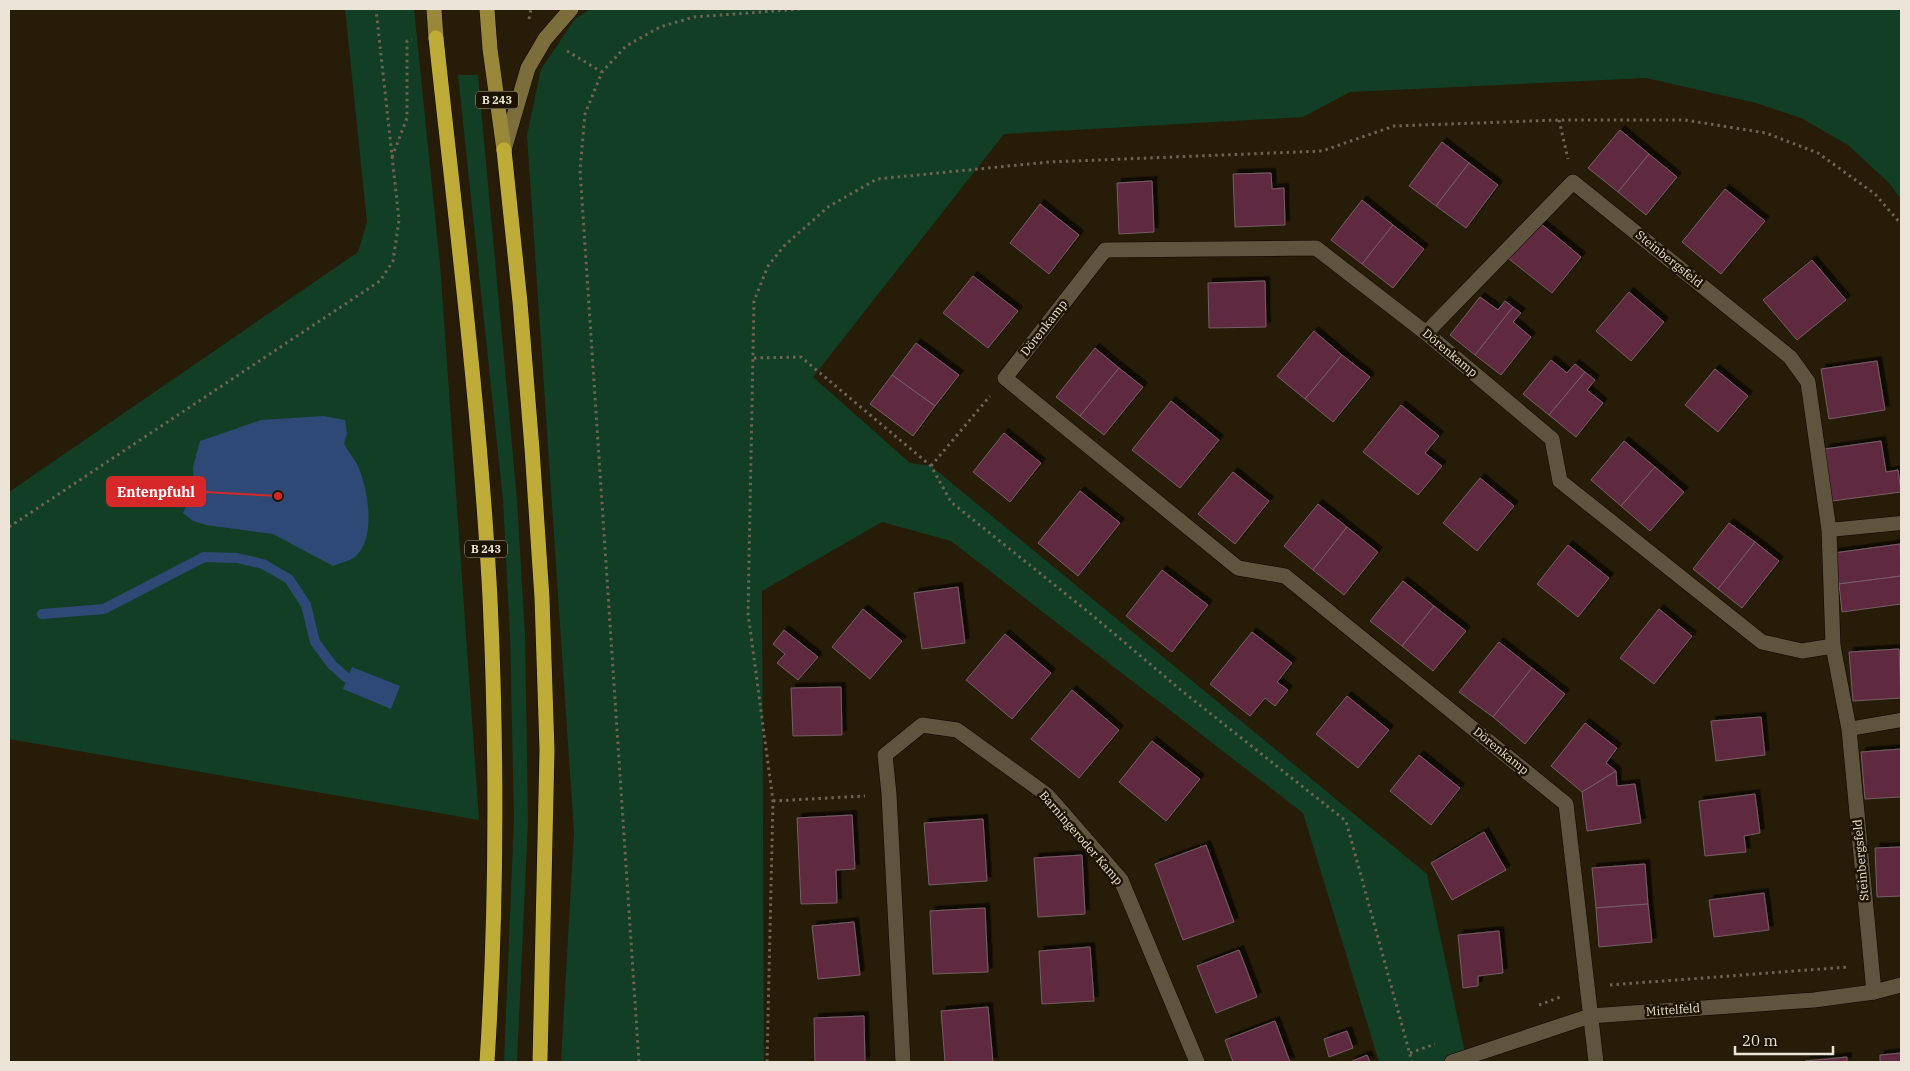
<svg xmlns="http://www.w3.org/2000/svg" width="1910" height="1071" font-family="'IBM Plex Serif',serif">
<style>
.green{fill:#123e25}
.water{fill:#2e4975}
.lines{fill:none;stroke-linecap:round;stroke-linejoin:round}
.stream{stroke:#2e4975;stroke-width:10}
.building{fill:#5f2a41;stroke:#775d66;filter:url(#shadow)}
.lane-casing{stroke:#0f0600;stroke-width:15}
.street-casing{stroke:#0f0600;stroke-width:16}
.secondary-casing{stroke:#0f0600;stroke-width:16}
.primary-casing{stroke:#0f0600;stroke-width:16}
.highway-casing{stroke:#0f0600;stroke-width:16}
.path{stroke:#6d6452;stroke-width:3;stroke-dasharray:2.5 4;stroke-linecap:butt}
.lane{stroke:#5f543d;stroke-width:14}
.street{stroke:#5f543d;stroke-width:15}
.secondary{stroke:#7c6e3c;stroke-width:15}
.primary{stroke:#99883a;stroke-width:15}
.highway{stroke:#bfab38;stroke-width:15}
.labels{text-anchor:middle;stroke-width:5;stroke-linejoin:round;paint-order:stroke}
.shield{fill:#1d1301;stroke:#ada597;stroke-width:1}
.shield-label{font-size:11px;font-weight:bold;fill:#ebe4d7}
.street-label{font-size:12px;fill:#ebe4d7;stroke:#1d1301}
.leader{fill:none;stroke:#d62828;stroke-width:2}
.callout-dot{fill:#d62828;stroke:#1d1301;stroke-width:2}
.callout{fill:#d62828;stroke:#d62828;stroke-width:2}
.callout-label{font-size:14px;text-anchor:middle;font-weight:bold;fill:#fff}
</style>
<defs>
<filter id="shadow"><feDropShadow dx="4.5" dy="-4.5" stdDeviation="0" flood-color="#0009"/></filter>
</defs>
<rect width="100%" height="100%" fill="#261c07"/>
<!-- green -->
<g class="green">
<polygon points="345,9 414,9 440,264 479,820 9,739 9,492 358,252 367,222"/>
<polygon points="590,9 1901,9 1901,199 1889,183 1848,145 1801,118 1756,103 1646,78 1350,92 1303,117 1004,134 813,377 910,463 931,466 1427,874 1467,1062 1379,1062 1303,813 951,541 882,522 762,591 764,1062 561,1062 574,832 527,135 541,69 575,19"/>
<polygon points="458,75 478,75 517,500 525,635 528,821 517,1062 504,1062 514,819 510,635 503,500"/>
</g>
<!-- water -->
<g class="water">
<path d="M323 416 345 420 347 433 344 444C348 451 353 457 357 464 368 487 377 538 355 557 350 561 339 563 333 566L273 534 206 525 193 521 183 513 194 488 193 467 200 441 261 420Z"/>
<polygon points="352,667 400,686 391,709 343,689"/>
</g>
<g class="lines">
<!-- stream -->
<polyline class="stream" points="42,614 104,609 204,557 237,558 263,564 289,579 306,605 315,642 332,665 347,678"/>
</g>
<!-- building -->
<g class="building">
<polygon points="1620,130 1649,154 1618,192 1588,168"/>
<polygon points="1442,142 1469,163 1436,206 1409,186"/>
<polygon points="1649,154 1677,177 1646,215 1618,192"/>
<polygon points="1469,163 1498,185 1466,228 1436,206"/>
<polygon points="1271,173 1272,189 1284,188 1285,225 1235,227 1233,174"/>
<polygon points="1152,181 1154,232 1119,234 1117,183"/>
<polygon points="1725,189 1765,221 1721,274 1682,242"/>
<polygon points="1362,200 1393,225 1362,264 1331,240"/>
<polygon points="1040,204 1079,235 1049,274 1010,243"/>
<polygon points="1539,222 1581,257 1552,293 1509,259"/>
<polygon points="1393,225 1424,249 1393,288 1362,264"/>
<polygon points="1812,260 1846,300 1797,340 1763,300"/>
<polygon points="973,276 1018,311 988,348 943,313"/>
<polygon points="1265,281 1266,327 1209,328 1208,283"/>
<polygon points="1629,292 1664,322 1631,361 1596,331"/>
<polygon points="1480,297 1498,310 1505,301 1513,307 1475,355 1450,335"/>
<polygon points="1513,307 1521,313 1513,322 1531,337 1501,375 1475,355"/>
<polygon points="1314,331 1342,355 1305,399 1277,376"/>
<polygon points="916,343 959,375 935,406 892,375"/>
<polygon points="1095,348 1119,368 1080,416 1056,397"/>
<polygon points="1342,355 1370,377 1333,422 1305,399"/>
<polygon points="1551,360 1567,373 1575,364 1585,372 1549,415 1523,394"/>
<polygon points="1877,361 1885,410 1829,419 1821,369"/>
<polygon points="1119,368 1143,387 1104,435 1080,416"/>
<polygon points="1715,369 1748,396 1718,432 1685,405"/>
<polygon points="1585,372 1595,380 1587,390 1603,403 1576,437 1549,415"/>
<polygon points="892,375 935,406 913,436 870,404"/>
<polygon points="1171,401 1219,440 1180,488 1132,450"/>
<polygon points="1401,405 1439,436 1425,453 1442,466 1418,495 1363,452"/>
<polygon points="1004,433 1041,463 1010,502 973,472"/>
<polygon points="1624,441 1655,467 1621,506 1591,480"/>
<polygon points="1881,441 1886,472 1898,470 1901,492 1832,501 1825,449"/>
<polygon points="1655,467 1684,492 1650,531 1621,506"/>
<polygon points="1233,472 1269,501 1235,544 1198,514"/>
<polygon points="1480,478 1514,506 1477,551 1443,523"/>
<polygon points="1080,491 1120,523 1078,576 1038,543"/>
<polygon points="1318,504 1347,527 1313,570 1284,546"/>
<polygon points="1729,523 1755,542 1718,589 1693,569"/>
<polygon points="1347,527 1378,552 1344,595 1313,570"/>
<polygon points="1755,542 1779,561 1742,608 1718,589"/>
<polygon points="1900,544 1901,576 1839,584 1834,553"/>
<polygon points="1568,545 1609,578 1578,617 1537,584"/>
<polygon points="1162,570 1208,605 1172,652 1126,616"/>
<polygon points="1901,576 1901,604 1842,612 1839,584"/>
<polygon points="1403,581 1434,606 1402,646 1370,621"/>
<polygon points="958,587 965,643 922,649 914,593"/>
<polygon points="1434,606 1466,631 1433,671 1402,646"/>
<polygon points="863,609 902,641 870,679 832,647"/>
<polygon points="1659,609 1692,636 1654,684 1620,658"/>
<polygon points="784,630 818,657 798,680 777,663 785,654 773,644"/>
<polygon points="1252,632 1292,663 1277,682 1288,690 1275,706 1265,698 1250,716 1210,684"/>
<polygon points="1005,634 1051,673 1012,719 966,680"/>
<polygon points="1499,642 1532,668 1493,717 1459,692"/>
<polygon points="1899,649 1901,698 1853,701 1849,652"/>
<polygon points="1532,668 1565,694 1525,744 1493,717"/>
<polygon points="841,687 842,735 793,736 791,688"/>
<polygon points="1072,690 1119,730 1079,778 1031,739"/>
<polygon points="1347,696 1389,730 1358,768 1316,734"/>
<polygon points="1761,717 1765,755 1716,761 1711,721"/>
<polygon points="1585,723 1617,748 1606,763 1616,771 1582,792 1551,766"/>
<polygon points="1152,741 1200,779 1166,821 1119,782"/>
<polygon points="1901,749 1901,797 1865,799 1861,752"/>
<polygon points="1419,755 1460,788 1431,825 1390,791"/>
<polygon points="1616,771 1617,786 1635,784 1641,823 1587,831 1582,792"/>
<polygon points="1755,794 1760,833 1744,836 1746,852 1705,856 1699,801"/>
<polygon points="852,815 855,869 836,870 837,903 801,904 797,818"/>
<polygon points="983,819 987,881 929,885 924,823"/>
<polygon points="1484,832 1506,870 1452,900 1431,863"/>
<polygon points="1206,845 1234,922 1183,940 1155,864"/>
<polygon points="1901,847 1901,896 1877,897 1875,848"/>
<polygon points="1082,855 1085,914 1038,917 1034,858"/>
<polygon points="1645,864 1648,904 1596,908 1592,868"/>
<polygon points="1764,893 1769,930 1714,937 1709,900"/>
<polygon points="1648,904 1652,942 1599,947 1596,908"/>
<polygon points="985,908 988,972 933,974 930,911"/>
<polygon points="854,922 860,975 818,979 812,926"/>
<polygon points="1499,931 1503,973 1478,976 1478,986 1463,988 1458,935"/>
<polygon points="1090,947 1094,1001 1042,1004 1039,951"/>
<polygon points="1239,950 1257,997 1216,1013 1197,966"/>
<polygon points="988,1007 993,1062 945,1062 941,1011"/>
<polygon points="864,1016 865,1062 815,1062 814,1018"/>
<polygon points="1275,1021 1290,1062 1233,1062 1225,1040"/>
<polygon points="1347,1031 1353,1048 1329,1057 1324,1039"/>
<polygon points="1901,1053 1901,1062 1880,1062 1880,1055"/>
<polygon points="1367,1055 1370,1062 1350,1062"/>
<polygon points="1847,1057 1847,1062 1805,1062 1805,1061"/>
</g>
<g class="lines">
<!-- lane casing -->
<g class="lane-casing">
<g id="lane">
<polyline points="1829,530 1901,523"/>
<polyline points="1849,729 1901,720"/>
</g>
</g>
<!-- street casing -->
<g class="street-casing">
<g id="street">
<polyline points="1426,333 1573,182 1790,357 1808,382 1829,530 1833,646 1849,729 1874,992"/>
<polyline points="903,1062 889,794 885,755 922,725 957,730 1047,795 1121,880 1197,1062"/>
<polyline points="1452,1062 1590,1016 1814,1000 1874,992 1901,985"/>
<polyline points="1596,1062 1566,804 1285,576 1238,568 1005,378 1105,250 1316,248 1426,333 1552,439 1560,481 1762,642 1802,651 1833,646"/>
</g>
</g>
<!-- secondary casing -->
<g class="secondary-casing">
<polyline id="secondary" points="504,150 528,68 545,39 571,9"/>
</g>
<!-- primary casing -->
<g class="primary-casing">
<g id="primary">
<polyline points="434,9 436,38"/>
<polyline points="487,9 490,49 504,150"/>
</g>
</g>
<!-- highway casing -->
<g class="highway-casing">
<g id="highway">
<path d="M436 38C456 224 480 410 490 598 497 752 497 908 487 1062"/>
<polyline points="504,150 520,302 532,449 542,598 547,750 540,1062"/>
</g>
</g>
<!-- path -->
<g class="path">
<polyline points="529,19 531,9"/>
<polyline points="567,51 602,72"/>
<polyline points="1559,120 1568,159"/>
<polyline points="392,157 407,118 407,41 412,40"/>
<polyline points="754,358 801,357 931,466 951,502 1092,615 1182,691 1346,821 1412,1062"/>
<polyline points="931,466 990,396"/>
<polyline points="9,527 380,281 393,261 399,220 376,9"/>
<polyline points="773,801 865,796"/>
<polyline points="1610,985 1848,967"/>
<polyline points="1539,1005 1563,996"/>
<polyline points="1410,1053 1435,1044"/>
<polyline points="639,1062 580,170 585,114 602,72 626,46 660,27 694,17 801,9"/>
<polyline points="767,1062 773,801 748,613 754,301 768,266 784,246 828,207 877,179 1049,162 1322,151 1394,126 1559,120 1685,120 1766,133 1818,153 1875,194 1901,224"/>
</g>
<!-- lane -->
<use href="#lane" class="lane"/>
<!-- street -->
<use href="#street" class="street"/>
<!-- secondary -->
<use href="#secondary" class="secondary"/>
<!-- primary -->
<use href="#primary" class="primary"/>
<!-- highway -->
<use href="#highway" class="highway"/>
</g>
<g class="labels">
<!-- shield labels -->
<g class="shield">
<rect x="476" y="91.5" width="42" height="17" rx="4"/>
<rect x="465" y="540.5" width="42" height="17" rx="4"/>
</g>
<g class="shield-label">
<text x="497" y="104">B 243</text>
<text x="486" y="553">B 243</text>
</g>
<!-- street labels -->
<g class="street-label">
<text transform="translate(1669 259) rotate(39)" y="4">Steinbergsfeld</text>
<text transform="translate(1044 328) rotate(-52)" y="4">Dörenkamp</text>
<text transform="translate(1450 353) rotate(40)" y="4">Dörenkamp</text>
<text transform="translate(1501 751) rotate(39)" y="4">Dörenkamp</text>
<text transform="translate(1081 838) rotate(49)" y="4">Barningeroder Kamp</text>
<text transform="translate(1861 860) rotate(-95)" y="4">Steinbergsfeld</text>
<text transform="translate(1673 1010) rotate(-4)" y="4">Mittelfeld</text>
</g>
</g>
<!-- callouts -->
<path class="leader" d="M278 496L205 492"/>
<circle class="callout-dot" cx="278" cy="496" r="5"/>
<rect class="callout" x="107" y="477" width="98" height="29" rx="5"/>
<g class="callout-label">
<text x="156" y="497">Entenpfuhl</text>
</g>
<!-- border -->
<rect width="1910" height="1071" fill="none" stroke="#ebe4d7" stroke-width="20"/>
<!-- scale -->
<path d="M1735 1046v8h98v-8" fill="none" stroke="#ebe4d7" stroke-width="2.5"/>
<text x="1742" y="1046" font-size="15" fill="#ebe4d7" stroke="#1d1301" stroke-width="4" paint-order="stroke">20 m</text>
</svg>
